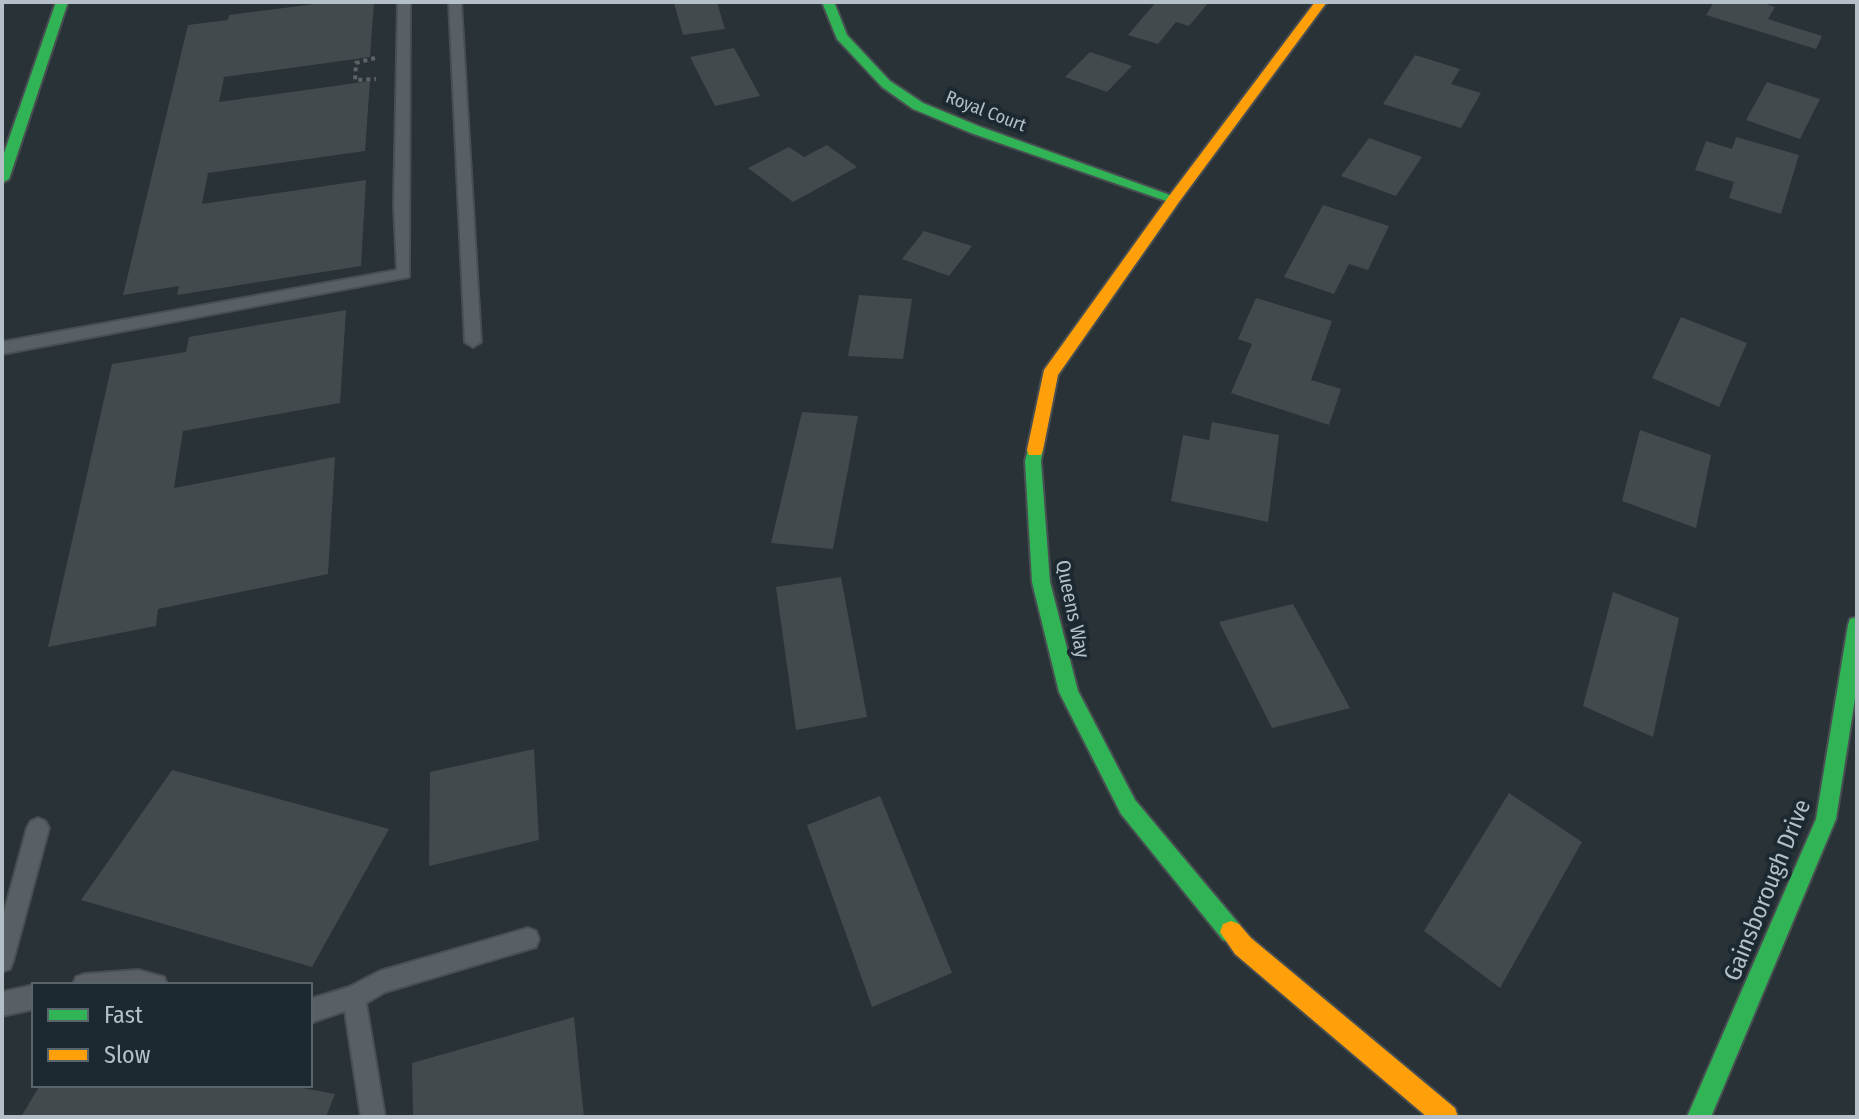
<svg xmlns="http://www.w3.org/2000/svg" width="1859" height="1119" font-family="'Fira Sans Condensed',sans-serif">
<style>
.building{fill:#424a4e}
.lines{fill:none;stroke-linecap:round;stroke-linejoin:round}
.lane-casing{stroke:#484e51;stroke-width:4}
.fast-casing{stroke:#484e51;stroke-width:4}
.slow-casing{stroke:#484e51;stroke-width:4}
.path{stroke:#5d6468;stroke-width:4;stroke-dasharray:4 4;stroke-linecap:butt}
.lane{fill:#596065;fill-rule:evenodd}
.fast{fill:#30b455;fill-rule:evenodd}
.slow{fill:#ff9f0a;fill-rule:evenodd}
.labels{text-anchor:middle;stroke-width:8;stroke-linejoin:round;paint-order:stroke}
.far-street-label{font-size:18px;fill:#b4bfc7;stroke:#1d2931}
.street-label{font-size:20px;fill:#b4bfc7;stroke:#1d2931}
.near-street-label{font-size:24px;fill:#b4bfc7;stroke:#1d2931}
</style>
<rect width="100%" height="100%" fill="#293236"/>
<!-- building -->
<g class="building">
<polygon points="331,2 374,2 370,57 224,77 219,102 370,81 365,151 208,173 202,204 366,180 361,266 177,295 179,286 123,295 188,25 228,20 229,15"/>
<polygon points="680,2 717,2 725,29 683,35 674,3"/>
<polygon points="1156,2 1209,2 1189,26 1176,22 1158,44 1128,35"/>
<polygon points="1714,2 1760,2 1775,7 1768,19 1822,36 1816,49 1706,15"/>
<polygon points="734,48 760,96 715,106 690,57"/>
<polygon points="1090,52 1132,66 1107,92 1065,77"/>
<polygon points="1415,55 1460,69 1451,84 1481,93 1461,128 1383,104"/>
<polygon points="1767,82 1820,99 1800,139 1746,120"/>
<polygon points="1736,137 1799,155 1781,214 1729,198 1734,182 1695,170 1706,141 1732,149"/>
<polygon points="1369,138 1422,157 1396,196 1341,176"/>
<polygon points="827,145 857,167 793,202 748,168 789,147 804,157"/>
<polygon points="1323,205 1389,226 1368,270 1349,264 1334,294 1284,277"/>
<polygon points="924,231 972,246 949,276 902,259"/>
<polygon points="859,295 912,299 903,359 848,356"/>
<polygon points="1256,298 1332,321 1311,380 1341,389 1329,425 1231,393 1252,344 1238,339"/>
<polygon points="346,310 340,403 183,431 174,488 335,457 328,574 158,609 156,626 48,647 112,364 186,352 189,337"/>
<polygon points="1681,317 1747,343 1719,407 1652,378"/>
<polygon points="802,412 858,416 833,549 771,543"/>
<polygon points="1212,422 1279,435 1268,522 1171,501 1183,435 1209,440"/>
<polygon points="1640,430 1711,455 1696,528 1622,501"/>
<polygon points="841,577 867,717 796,730 776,587"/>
<polygon points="1613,592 1679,618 1653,737 1583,706"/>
<polygon points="1293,604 1350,708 1272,728 1219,622"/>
<polygon points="534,749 539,840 429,866 430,772"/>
<polygon points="172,770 389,829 312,967 81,900"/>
<polygon points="1509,793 1582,842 1500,988 1424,931"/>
<polygon points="880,796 952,973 872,1007 807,825"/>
<polygon points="574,1017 584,1117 413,1117 412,1063"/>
<polygon points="40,1085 287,1085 335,1094 326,1117 21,1117"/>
</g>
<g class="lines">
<!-- lane casing -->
<g class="lane-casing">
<g id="lane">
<polygon points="398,2 410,2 409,277 2,354 2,342 397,270 394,205"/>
<polygon points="449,2 461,2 481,342 473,347 465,342"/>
<polygon points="38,818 45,821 49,828 13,961 10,969 2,972 2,920 27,828 31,821"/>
<polygon points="528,928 536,931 539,939 536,947 385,992 366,1003 385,1117 361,1117 345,1011 310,1023 310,999 349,987 380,971"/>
<polygon points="138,970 164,977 167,985 73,985 76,977 84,974"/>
<polygon points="34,985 34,1009 2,1016 2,992"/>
</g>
</g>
<!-- fast casing -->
<g class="fast-casing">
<g id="fast">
<polygon points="56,2 68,2 9,179 2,183 2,159"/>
<polygon points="822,2 834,2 847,35 890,81 923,103 981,127 1181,199 1174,203 1169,202 971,133 913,109 882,87 837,39"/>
<polygon points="1035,444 1043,450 1041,461 1050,582 1078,691 1135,800 1239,924 1242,932 1239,940 1231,943 1223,940 1121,814 1059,692 1032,582 1025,461 1029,445"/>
<polygon points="1857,617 1857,686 1836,819 1711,1117 1687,1117 1816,819 1848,625 1850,619"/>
</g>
</g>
<!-- slow casing -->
<g class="slow-casing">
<g id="slow">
<polygon points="1315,2 1327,2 1179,202 1058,375 1043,450 1041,455 1029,455 1027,450 1044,370 1169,196"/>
<polygon points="1231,921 1239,924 1251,938 1455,1108 1458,1117 1427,1117 1235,954 1220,932 1223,924"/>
</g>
</g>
<!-- path -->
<polyline class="path" points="375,58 356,63 355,80 376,79"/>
<!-- lane -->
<use href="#lane" class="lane"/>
<!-- fast -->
<use href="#fast" class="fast"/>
<!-- slow -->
<use href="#slow" class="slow"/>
</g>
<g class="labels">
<!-- far-street labels -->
<g class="far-street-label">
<text transform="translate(986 111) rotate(21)" y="6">Royal Court</text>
</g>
<!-- street labels -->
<g class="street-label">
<text transform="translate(1073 609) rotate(78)" y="7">Queens Way</text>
</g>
<!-- near-street labels -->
<g class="near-street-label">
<text transform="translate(1767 890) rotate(-68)" y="8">Gainsborough Drive</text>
</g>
</g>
<!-- border -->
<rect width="1859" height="1119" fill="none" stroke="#b4bfc7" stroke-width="8"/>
<!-- legend -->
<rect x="32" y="983" width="280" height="104" fill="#1d2931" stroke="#59656d" stroke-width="2"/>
<rect x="48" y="1009" width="40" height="12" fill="#30b455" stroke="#59656d" stroke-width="2"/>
<text x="104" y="1023" font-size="24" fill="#b4bfc7">Fast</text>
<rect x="48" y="1049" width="40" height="12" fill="#ff9f0a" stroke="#59656d" stroke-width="2"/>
<text x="104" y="1063" font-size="24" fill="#b4bfc7">Slow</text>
</svg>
